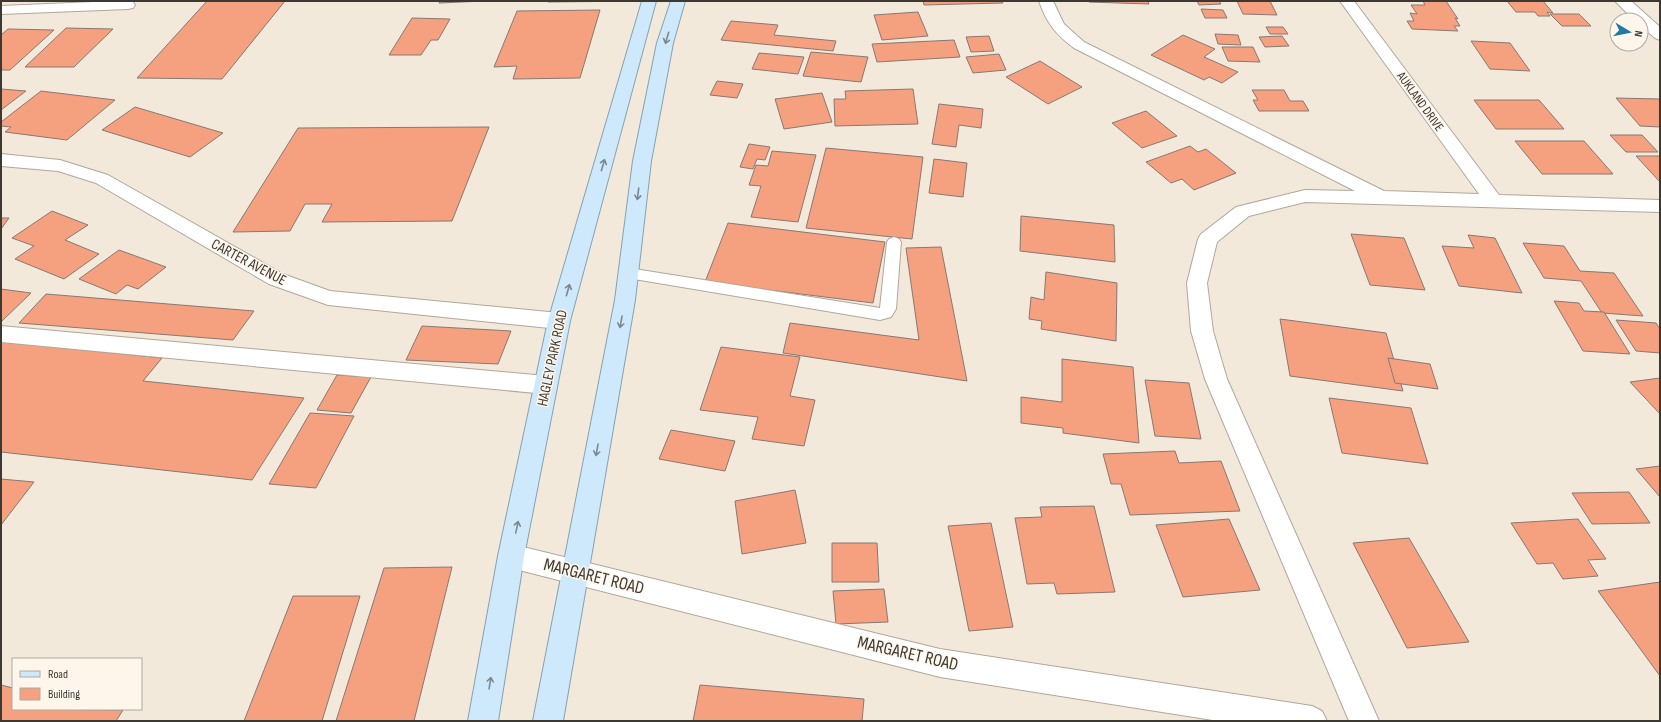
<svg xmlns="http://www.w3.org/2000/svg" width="1661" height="722" font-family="'Sofia Sans Condensed',sans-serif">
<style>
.building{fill:#f5a17f;stroke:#887872}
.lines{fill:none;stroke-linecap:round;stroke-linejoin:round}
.service-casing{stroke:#b0a79a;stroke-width:2}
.minor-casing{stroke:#b0a79a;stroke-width:2}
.primary-casing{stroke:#85a2b4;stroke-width:2}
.service{fill:#fff;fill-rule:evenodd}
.minor{fill:#fff;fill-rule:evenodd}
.primary{fill:#cde9fb;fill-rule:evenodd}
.oneway{stroke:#7d888d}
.labels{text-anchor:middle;stroke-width:3;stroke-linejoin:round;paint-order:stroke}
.far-street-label{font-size:13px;fill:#3c3933;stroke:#fef6eb}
.street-label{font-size:15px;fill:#3c3933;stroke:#fef6eb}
.near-street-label{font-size:18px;fill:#3c3933;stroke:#fef6eb}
</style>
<rect width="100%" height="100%" fill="#f3e9db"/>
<!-- building -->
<g class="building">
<polygon points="207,1 285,1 222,79 137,78"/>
<polygon points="440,1 484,1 439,3"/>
<polygon points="549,1 639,1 548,2"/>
<polygon points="923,1 1002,1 1003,3 924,5"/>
<polygon points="1089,1 1148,1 1149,4 1089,2"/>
<polygon points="1197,1 1219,1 1221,4 1199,5"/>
<polygon points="1237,1 1270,1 1277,15 1243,14"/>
<polygon points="1423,1 1446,1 1458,19 1455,18 1460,26 1454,26 1458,31 1412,29 1407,21 1414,21 1410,13 1417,14 1411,5 1425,5"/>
<polygon points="1507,1 1543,1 1553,13 1547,12 1550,16 1538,16 1535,12 1516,12"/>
<polygon points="1201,9 1223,10 1227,18 1205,18"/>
<polygon points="600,10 580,78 513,79 517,66 494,67 517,11"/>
<polygon points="918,12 928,36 882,40 874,15"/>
<polygon points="1550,14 1579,14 1591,26 1562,26"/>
<polygon points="412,18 450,19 438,40 431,40 421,55 389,55"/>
<polygon points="731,21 778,25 774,35 836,41 833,51 721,40"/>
<polygon points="1266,27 1283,27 1288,34 1270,34"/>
<polygon points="66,28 113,29 74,67 25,67"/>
<polygon points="8,29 54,30 10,70 1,70 1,35"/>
<polygon points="1215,34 1238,35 1241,45 1218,44"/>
<polygon points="1183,35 1215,49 1204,57 1238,72 1222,83 1209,77 1204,80 1151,55"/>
<polygon points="989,36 994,51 971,52 966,37"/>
<polygon points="1282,36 1289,46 1265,47 1259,37"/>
<polygon points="954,40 960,57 877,62 872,44"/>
<polygon points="1471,41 1510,43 1530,71 1490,69"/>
<polygon points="1222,47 1253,47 1260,62 1228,61"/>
<polygon points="811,52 868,57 861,82 803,76"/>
<polygon points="759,53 804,57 798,74 752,69"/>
<polygon points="999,54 1006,70 973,73 966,57"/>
<polygon points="1040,61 1082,87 1048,104 1006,77"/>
<polygon points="717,81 743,84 737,98 710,95"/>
<polygon points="1,89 26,91 1,110"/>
<polygon points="913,89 918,124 835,126 834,99 846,99 845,91"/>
<polygon points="1252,90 1284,90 1290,101 1303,101 1309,111 1259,111 1253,100 1258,100"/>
<polygon points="41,91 115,100 67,140 5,132 11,127 1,126 1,122"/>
<polygon points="822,93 832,122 784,129 775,99"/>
<polygon points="1616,98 1660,99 1660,127 1640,126"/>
<polygon points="1474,100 1539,100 1564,129 1496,129"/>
<polygon points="939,104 983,109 981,128 959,125 956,147 932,144"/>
<polygon points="135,107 223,133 190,157 102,130"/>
<polygon points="1146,111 1177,136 1142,148 1112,123"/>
<polygon points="489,127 452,221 322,222 332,204 305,204 290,231 233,232 298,128"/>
<polygon points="1610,135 1642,135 1658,152 1626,152"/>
<polygon points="1515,141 1584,141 1613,174 1542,174"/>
<polygon points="749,144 770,147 765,160 757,159 753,169 740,167"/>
<polygon points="1190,146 1198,152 1206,149 1236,173 1194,190 1182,179 1171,183 1146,162"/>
<polygon points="826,148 923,157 912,239 806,228"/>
<polygon points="772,151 816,155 798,222 751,217 761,186 749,185 756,165 768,166"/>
<polygon points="1636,156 1660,156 1660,182"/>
<polygon points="934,159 967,163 963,197 929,193"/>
<polygon points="52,211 88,225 65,240 99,254 64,279 15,259 34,246 12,238"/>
<polygon points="1021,216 1114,225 1115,262 1020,251"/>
<polygon points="1,218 9,218 1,229"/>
<polygon points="728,223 885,242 873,303 705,282"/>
<polygon points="1351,234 1404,238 1425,290 1370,285"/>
<polygon points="1468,235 1495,238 1522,293 1459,286 1442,246 1474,248"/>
<polygon points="1523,243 1564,246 1580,271 1614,273 1643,316 1602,313 1581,281 1544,278"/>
<polygon points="941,247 967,381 783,353 790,323 919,340 906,248"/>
<polygon points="119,250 166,267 138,289 127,285 116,294 79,279"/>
<polygon points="1046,272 1117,283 1116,341 1041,329 1042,321 1029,319 1031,297 1044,300"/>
<polygon points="1,289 31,293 1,322"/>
<polygon points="46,294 254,311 233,340 19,323"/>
<polygon points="1554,301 1579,303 1584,311 1604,312 1630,354 1583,351"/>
<polygon points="1280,319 1386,333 1403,391 1290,376"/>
<polygon points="1616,320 1656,323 1660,329 1660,353 1636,351"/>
<polygon points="422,326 511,331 498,364 406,360"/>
<polygon points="1,341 162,358 143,381 304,398 252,480 1,452"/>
<polygon points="721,347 800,357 790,396 815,400 804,446 752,439 758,417 700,410"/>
<polygon points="1388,358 1430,364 1438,389 1395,383"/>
<polygon points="1062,359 1133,367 1139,443 1063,433 1063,428 1021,423 1021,397 1062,402"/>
<polygon points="337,375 371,377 351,413 317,410"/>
<polygon points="1660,378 1660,414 1630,382"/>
<polygon points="1145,380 1189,383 1201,439 1155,436"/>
<polygon points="1329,398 1411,408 1428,464 1342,453"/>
<polygon points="310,413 354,416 316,488 269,484"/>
<polygon points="671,430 735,441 725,471 659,459"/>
<polygon points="1175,451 1179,463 1221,461 1240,511 1130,515 1121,484 1111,484 1103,454"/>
<polygon points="1660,466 1660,497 1636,469"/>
<polygon points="1,479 34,482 1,525"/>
<polygon points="795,490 806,543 742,554 735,501"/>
<polygon points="1629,492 1650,523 1592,524 1572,493"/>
<polygon points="1094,506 1115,592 1057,594 1054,583 1027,584 1015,518 1042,517 1040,507"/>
<polygon points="1229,519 1260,590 1183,597 1156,525"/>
<polygon points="1578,519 1606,559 1588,560 1598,576 1563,579 1553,563 1537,564 1511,523"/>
<polygon points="991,523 1013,627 969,631 948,526"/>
<polygon points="1409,538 1469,642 1407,648 1353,543"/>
<polygon points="832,543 877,543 879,582 832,582"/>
<polygon points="452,567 414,721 336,721 384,568"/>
<polygon points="1660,582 1660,676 1598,591"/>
<polygon points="884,589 888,622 836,624 833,591"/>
<polygon points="293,596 360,596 322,721 244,721"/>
<polygon points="1,685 13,688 13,709 123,710 116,721 1,721"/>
<polygon points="700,685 864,699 862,721 693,721"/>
</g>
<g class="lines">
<!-- service casing -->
<g class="service-casing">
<polygon id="service" points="894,237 899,239 901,242 896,309 891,317 880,320 628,278 623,277 621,273 623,269 628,268 880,308 887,242 889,239"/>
</g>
<!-- minor casing -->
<g class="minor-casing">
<g id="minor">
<polygon points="117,1 133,2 135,5 133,8 128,9 1,14 1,6"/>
<path d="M1039 1H1053L1064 24 1084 42 1384 191 1479 194 1340 1H1354L1499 195 1660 200V212L1305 202 1249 216 1217 242 1207 283 1213 331 1227 379 1379 721H1349L1205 379 1191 331 1187 283 1198 239 1201 234 1236 207 1305 190 1355 191 1074 48C1056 35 1046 22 1039 1Z"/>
<polygon points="1615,1 1631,1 1660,27 1660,40 1655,38 1641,26 1641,20 1634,20"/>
<polygon points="1,154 60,160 108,175 283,274 330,291 559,313 566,315 570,321 566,327 559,329 328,305 269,284 96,183 58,171 1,166"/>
<polygon points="1,326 546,376 554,379 557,385 554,391 546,394 1,342"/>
<polygon points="511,544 940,649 1312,706 1322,711 1327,721 1219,721 940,677 511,568 502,564 498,556 502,548"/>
</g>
</g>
<!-- primary casing -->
<g class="primary-casing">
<g id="primary">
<polygon points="642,1 656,1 570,321 524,556 498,721 468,721 498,556 548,321"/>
<polygon points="671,1 685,1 673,43 651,161 635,300 563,721 533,721 615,300 633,161 657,43"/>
</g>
</g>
<!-- service -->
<use href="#service" class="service"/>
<!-- minor -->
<use href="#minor" class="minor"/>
<!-- primary -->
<use href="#primary" class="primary"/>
</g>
<!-- one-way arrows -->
<defs><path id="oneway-shaft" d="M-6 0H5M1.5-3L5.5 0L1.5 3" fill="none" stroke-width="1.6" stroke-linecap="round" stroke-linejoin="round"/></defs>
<g class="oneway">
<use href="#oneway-shaft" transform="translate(667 38) rotate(106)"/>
<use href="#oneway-shaft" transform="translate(603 165) rotate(-74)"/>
<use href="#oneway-shaft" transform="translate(638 194) rotate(97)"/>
<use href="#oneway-shaft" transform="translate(568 290) rotate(-74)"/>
<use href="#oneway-shaft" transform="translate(621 322) rotate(100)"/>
<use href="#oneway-shaft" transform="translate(597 450) rotate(100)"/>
<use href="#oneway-shaft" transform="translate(517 527) rotate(-78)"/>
<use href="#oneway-shaft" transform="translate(490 683) rotate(-81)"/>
</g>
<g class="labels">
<!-- far-street labels -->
<g class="far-street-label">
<text transform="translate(1421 101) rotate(54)" y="5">AUKLAND DRIVE</text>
</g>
<!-- street labels -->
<g class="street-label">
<text transform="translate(249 262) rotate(28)" y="5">CARTER AVENUE</text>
<text transform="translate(552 358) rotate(-78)" y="5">HAGLEY PARK ROAD</text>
</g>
<!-- near-street labels -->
<g class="near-street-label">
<text transform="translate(594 576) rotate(14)" y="6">MARGARET ROAD</text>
<text transform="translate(908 653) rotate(13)" y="6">MARGARET ROAD</text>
</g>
</g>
<!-- border -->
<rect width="1661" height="722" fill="none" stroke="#3c3933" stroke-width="4"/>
<!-- legend -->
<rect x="12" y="658" width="130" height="52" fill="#fef6eb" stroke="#b0aaa1"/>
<rect x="20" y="671" width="20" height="6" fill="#cde9fb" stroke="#b0aaa1"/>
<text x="48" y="678" font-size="12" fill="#3c3933">Road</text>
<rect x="20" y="688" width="20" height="12" fill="#f5a17f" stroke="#b0aaa1"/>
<text x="48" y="698" font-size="12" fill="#3c3933">Building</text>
<!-- north arrow -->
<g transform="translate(1629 32) rotate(100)"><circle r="19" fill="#fef6eb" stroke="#b0aaa1"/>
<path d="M0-3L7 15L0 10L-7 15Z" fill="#2079a8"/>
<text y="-6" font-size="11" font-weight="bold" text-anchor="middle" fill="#3c3933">N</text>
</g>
</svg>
